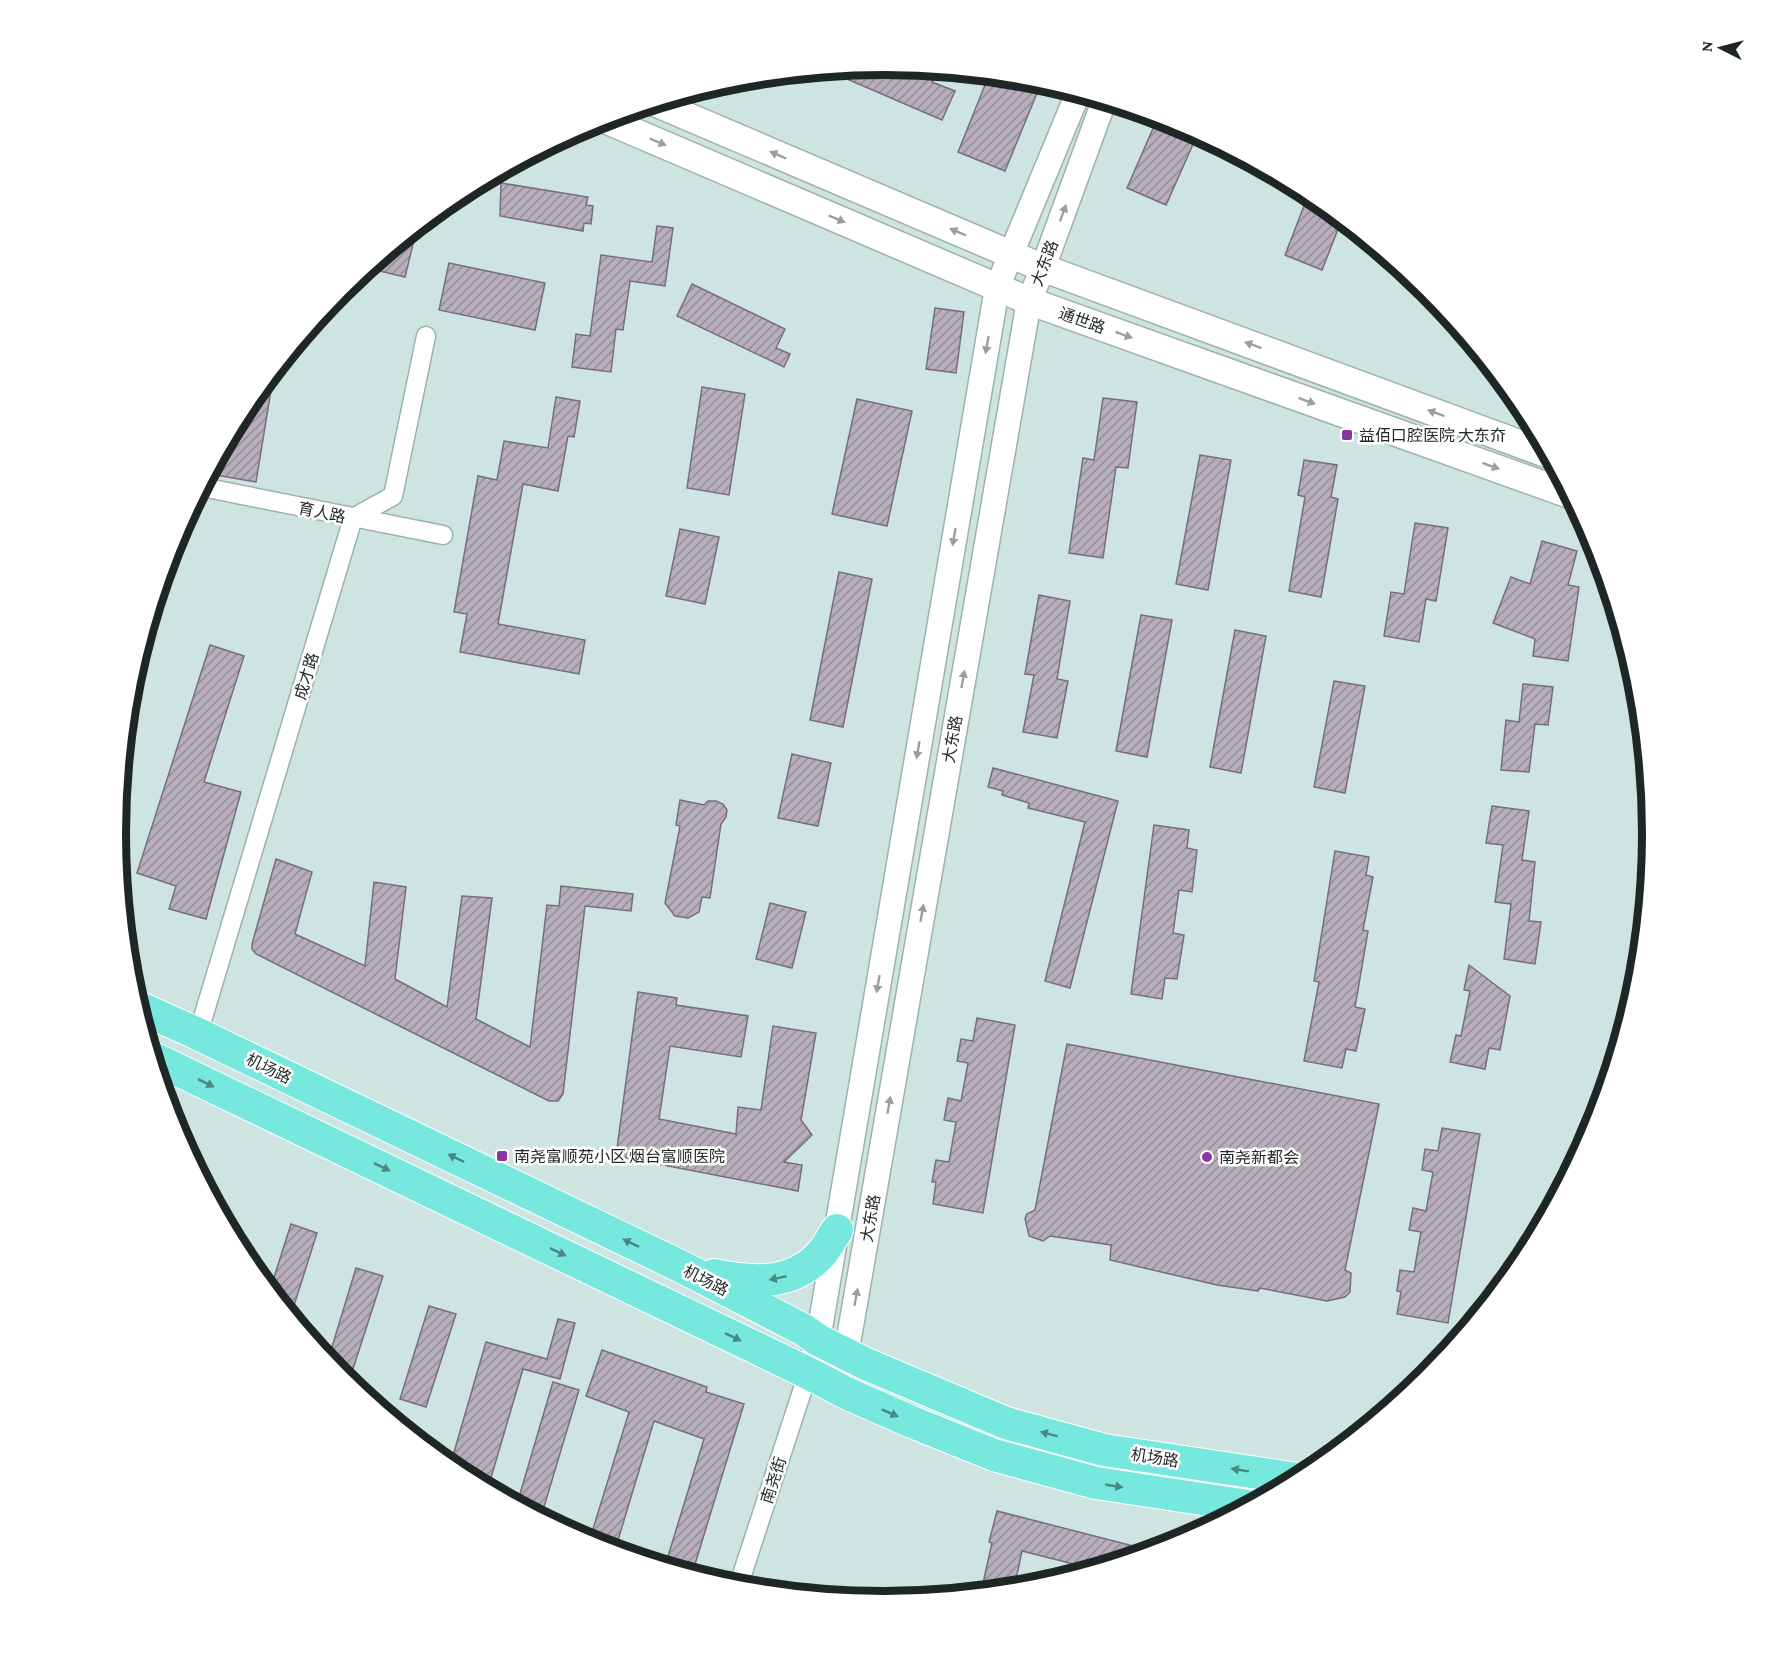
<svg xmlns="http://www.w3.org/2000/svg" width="1769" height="1666" font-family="'Crimson Pro','Noto Sans SC',serif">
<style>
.building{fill:url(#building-hatch);stroke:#776e7b;stroke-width:1.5}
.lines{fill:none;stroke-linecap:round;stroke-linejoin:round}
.minor-casing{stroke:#9db2af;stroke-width:21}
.tertiary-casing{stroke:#9db2af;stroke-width:27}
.secondary-casing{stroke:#9db2af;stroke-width:30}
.trunk-casing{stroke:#fff;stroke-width:34}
.minor{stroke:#fff;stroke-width:18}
.tertiary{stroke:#fff;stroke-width:24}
.secondary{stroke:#fff;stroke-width:27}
.trunk{stroke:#76e8de;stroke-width:32}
.oneway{fill:#9a9e9d}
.oneway2{fill:#4a8882}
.poi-dot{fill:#8936a5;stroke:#fff;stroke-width:2}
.labels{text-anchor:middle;stroke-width:5;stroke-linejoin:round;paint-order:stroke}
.street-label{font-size:16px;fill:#1f2726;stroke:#fff}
.poi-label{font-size:16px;fill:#1f2726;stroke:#fff;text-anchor:start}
.rim{fill:none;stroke:#1f2726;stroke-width:8}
</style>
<defs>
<pattern id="building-hatch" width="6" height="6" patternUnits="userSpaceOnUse" patternTransform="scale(1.5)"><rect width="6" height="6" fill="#b7adbb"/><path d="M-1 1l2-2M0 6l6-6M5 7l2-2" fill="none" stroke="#948d98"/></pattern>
</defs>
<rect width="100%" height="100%" fill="#cee4e1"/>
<!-- building -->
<g class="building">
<polygon points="885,64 938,70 932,82 955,91 942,120 826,70"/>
<polygon points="989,75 1042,81 1005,171 958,152"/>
<polygon points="1158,117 1179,123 1198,133 1166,205 1127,188"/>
<polygon points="501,183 588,197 586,205 593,206 591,224 584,223 583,231 500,216"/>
<polygon points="1309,193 1342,219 1322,270 1285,255"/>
<polygon points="657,226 673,228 665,286 630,281 623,330 616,329 611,372 572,367 576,334 590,336 601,255 652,262"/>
<polygon points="417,228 405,277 367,268 391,249"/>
<polygon points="449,263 545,283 535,330 439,310"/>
<polygon points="692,284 785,329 776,348 790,354 784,367 677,316"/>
<polygon points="935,308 964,312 956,373 926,369"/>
<polygon points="274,372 256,482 215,475 219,457 246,406"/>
<polygon points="702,387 745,394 729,495 687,488"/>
<polygon points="556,397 580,401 574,437 568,436 558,491 523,484 498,624 585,640 579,674 460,652 467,614 454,612 478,476 497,480 504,441 548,448"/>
<polygon points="1103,398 1137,402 1128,468 1116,467 1103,558 1069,553 1083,458 1094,460"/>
<polygon points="857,399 912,411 887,526 832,514"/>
<polygon points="1200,455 1231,460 1208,590 1176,584"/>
<polygon points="1304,460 1337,465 1331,497 1338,499 1321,597 1289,591 1305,497 1298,495"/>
<polygon points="1415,523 1448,528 1436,601 1426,599 1419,642 1384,636 1391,592 1404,594"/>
<polygon points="680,529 719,537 705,604 666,596"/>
<polygon points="1542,541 1577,551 1568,585 1579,587 1568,661 1533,656 1535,639 1493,623 1511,577 1530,584"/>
<polygon points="839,572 872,579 843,727 810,720"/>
<polygon points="1039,595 1070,601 1057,679 1068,681 1057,738 1023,732 1034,675 1025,674"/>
<polygon points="1141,615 1172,620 1147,757 1116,751"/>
<polygon points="1235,630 1266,636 1241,773 1210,767"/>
<polygon points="210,645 244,656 204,782 241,792 206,919 169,909 176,886 137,873"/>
<polygon points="1334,681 1365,686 1345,793 1314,787"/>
<polygon points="1523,684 1553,687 1548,725 1535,724 1529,772 1501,770 1506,720 1519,722"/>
<polygon points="792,754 831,763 818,826 778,818"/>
<polygon points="993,768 1118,801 1070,988 1045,981 1085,822 1028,808 1029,803 1002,795 1003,791 988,787"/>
<polygon points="680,800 704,805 708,801 716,801 723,804 727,810 726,817 721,824 710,898 702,897 699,912 688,918 675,916 665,903 680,826 676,825"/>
<polygon points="1492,806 1529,811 1522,860 1535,862 1529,921 1541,922 1535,964 1504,959 1511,904 1495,902 1503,845 1486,843"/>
<polygon points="1154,825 1189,830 1187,848 1197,850 1192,892 1179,890 1173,933 1184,935 1177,979 1165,978 1162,999 1131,994"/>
<polygon points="1335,851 1369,857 1366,875 1373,877 1363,930 1368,931 1355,1007 1365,1009 1356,1051 1346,1049 1342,1068 1304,1061 1319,982 1314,981"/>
<polygon points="276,859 312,872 295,934 365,966 374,882 406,887 395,979 447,1007 462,896 492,898 476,1019 530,1047 547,905 559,906 561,886 633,894 631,911 585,906 563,1094 558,1101 549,1101 256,954 252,949 252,944"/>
<polygon points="770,903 806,912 792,968 756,959"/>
<polygon points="1469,965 1510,996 1500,1050 1489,1048 1485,1069 1450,1062 1456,1035 1461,1036 1470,991 1464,990"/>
<polygon points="638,992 677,998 676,1005 748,1016 741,1057 670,1046 659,1119 736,1134 738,1107 761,1110 773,1026 816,1033 801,1120 812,1135 784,1162 802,1165 798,1191 616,1156"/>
<polygon points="977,1018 1015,1025 983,1213 933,1204 936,1182 932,1182 936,1160 949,1162 956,1122 944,1120 948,1098 961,1101 968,1063 957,1061 961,1039 973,1041"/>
<polygon points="1067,1044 1379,1104 1345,1270 1351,1273 1350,1292 1345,1297 1327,1301 1260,1288 1258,1291 1217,1285 1110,1260 1111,1245 1050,1236 1043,1241 1029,1236 1025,1218 1027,1214 1035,1210"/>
<polygon points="1442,1128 1480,1134 1448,1323 1397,1314 1401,1292 1397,1291 1400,1270 1414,1272 1421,1232 1409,1230 1413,1208 1426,1211 1433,1172 1422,1170 1425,1149 1438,1151"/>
<polygon points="291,1224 317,1233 291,1315 270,1290"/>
<polygon points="356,1268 383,1276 353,1369 328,1360"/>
<polygon points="429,1306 456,1314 426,1407 400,1399"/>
<polygon points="558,1319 575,1323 560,1379 523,1369 488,1488 450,1466 486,1342 547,1359"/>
<polygon points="602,1350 707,1387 706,1392 744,1404 692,1574 665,1566 704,1439 654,1421 615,1550 589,1542 629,1412 586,1396"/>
<polygon points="553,1382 579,1390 541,1517 517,1504"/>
<polygon points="997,1511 1153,1551 1093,1569 1022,1551 1014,1589 981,1592 992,1543 989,1542"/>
</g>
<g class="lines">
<!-- minor casing -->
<g class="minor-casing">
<g id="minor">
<polyline points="202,487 443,535"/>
<polyline points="198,1034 353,518 393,496 426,336"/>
<polyline points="738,1587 808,1373"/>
</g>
</g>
<!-- tertiary casing -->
<g class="tertiary-casing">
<g id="tertiary">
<polyline points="808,1373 818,1340 997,288 1078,93"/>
<polyline points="837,1388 846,1355 1029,301 1043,268 1104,101"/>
</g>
</g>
<!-- secondary casing -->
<g class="secondary-casing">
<g id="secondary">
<polyline points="656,103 1043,268 1550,455"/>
<polyline points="604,119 1029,301 1571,495"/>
</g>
</g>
<!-- trunk casing -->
<g class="trunk-casing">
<g id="trunk">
<polyline points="138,1007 198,1034 684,1268 804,1330 818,1340 866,1364 1006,1423 1104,1450 1298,1479"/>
<polyline points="153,1058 808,1373 848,1394 912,1422 994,1455 1096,1483 1248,1506"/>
<path d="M714 1275C753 1283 793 1286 822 1253 828 1246 832 1237 837 1230"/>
</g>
</g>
<!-- minor -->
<use href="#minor" class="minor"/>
<!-- tertiary -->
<use href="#tertiary" class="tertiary"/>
<!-- secondary -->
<use href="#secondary" class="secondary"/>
<!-- trunk -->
<use href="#trunk" class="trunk"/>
</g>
<!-- one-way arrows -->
<defs><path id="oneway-solid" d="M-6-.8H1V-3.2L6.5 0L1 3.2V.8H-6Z" transform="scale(1.5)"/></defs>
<g class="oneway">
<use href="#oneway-solid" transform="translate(658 142) rotate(23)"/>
<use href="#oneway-solid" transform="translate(778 155) rotate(-157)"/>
<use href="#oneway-solid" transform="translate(1063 213) rotate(-70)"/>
<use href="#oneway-solid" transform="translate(837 219) rotate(23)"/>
<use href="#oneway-solid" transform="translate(958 232) rotate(-157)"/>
<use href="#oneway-solid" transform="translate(1124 335) rotate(20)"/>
<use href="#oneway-solid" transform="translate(987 345) rotate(100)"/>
<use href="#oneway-solid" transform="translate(1253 345) rotate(-160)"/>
<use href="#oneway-solid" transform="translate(1307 401) rotate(20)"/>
<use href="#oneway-solid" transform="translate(1436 413) rotate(-160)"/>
<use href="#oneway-solid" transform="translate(1491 466) rotate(20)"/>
<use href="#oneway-solid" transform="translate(954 537) rotate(100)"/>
<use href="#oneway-solid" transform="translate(963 679) rotate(-80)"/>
<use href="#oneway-solid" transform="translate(918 750) rotate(100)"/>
<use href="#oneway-solid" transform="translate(922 913) rotate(-80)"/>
<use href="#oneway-solid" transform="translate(878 984) rotate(100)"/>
<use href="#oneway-solid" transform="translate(889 1105) rotate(-80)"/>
<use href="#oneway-solid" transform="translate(856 1297) rotate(-80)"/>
</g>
<g class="oneway2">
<use href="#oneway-solid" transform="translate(206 1083) rotate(26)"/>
<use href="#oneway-solid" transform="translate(456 1158) rotate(-154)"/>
<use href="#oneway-solid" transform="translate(382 1167) rotate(26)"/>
<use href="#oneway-solid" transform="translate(631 1243) rotate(-154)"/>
<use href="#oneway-solid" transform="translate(558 1252) rotate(26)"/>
<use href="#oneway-solid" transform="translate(778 1278) rotate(168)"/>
<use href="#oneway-solid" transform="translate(733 1337) rotate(26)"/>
<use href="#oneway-solid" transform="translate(890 1413) rotate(24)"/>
<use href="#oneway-solid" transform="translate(1049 1434) rotate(-165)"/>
<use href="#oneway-solid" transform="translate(1240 1470) rotate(-171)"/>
<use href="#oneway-solid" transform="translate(1114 1486) rotate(9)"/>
</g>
<!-- markers -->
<g class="poi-dot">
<rect x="1341" y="429" width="12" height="12" rx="3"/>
<rect x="496" y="1150" width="12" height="12" rx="3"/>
<circle cx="1207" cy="1157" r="6"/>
</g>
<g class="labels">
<!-- street labels -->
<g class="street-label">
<text transform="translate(1044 263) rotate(-69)" y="6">大东路</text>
<text transform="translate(1082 320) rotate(20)" y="6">通世路</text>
<text transform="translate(322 512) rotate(12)" y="6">育人路</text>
<text transform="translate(306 676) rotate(-73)" y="6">成才路</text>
<text transform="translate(952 739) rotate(-80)" y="6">大东路</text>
<text transform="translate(269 1068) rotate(26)" y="6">机场路</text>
<text transform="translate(870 1218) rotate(-80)" y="6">大东路</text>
<text transform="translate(706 1280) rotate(27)" y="6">机场路</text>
<text transform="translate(1155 1457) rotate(9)" y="6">机场路</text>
<text transform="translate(773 1480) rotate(-72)" y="6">南尧街</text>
</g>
<!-- poi labels -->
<g class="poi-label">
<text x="1359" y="441">益佰口腔医院 大东夼</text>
<text x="514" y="1162">南尧富顺苑小区 烟台富顺医院</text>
<text x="1219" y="1163">南尧新都会</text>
</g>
</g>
<!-- crop -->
<path d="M0 0H1769V1666H0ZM126 833a758 758 0 1 1 1516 0a758 758 0 1 1-1516 0Z" fill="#fff" fill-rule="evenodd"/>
<path class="rim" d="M126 833a758 758 0 1 1 1516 0a758 758 0 1 1-1516 0Z"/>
<!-- north arrow -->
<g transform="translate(1721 48) rotate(276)" stroke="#ffffff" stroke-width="4.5" paint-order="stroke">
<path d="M0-4.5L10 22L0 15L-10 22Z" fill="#1f2726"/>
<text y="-9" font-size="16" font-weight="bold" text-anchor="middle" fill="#1f2726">N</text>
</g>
</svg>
